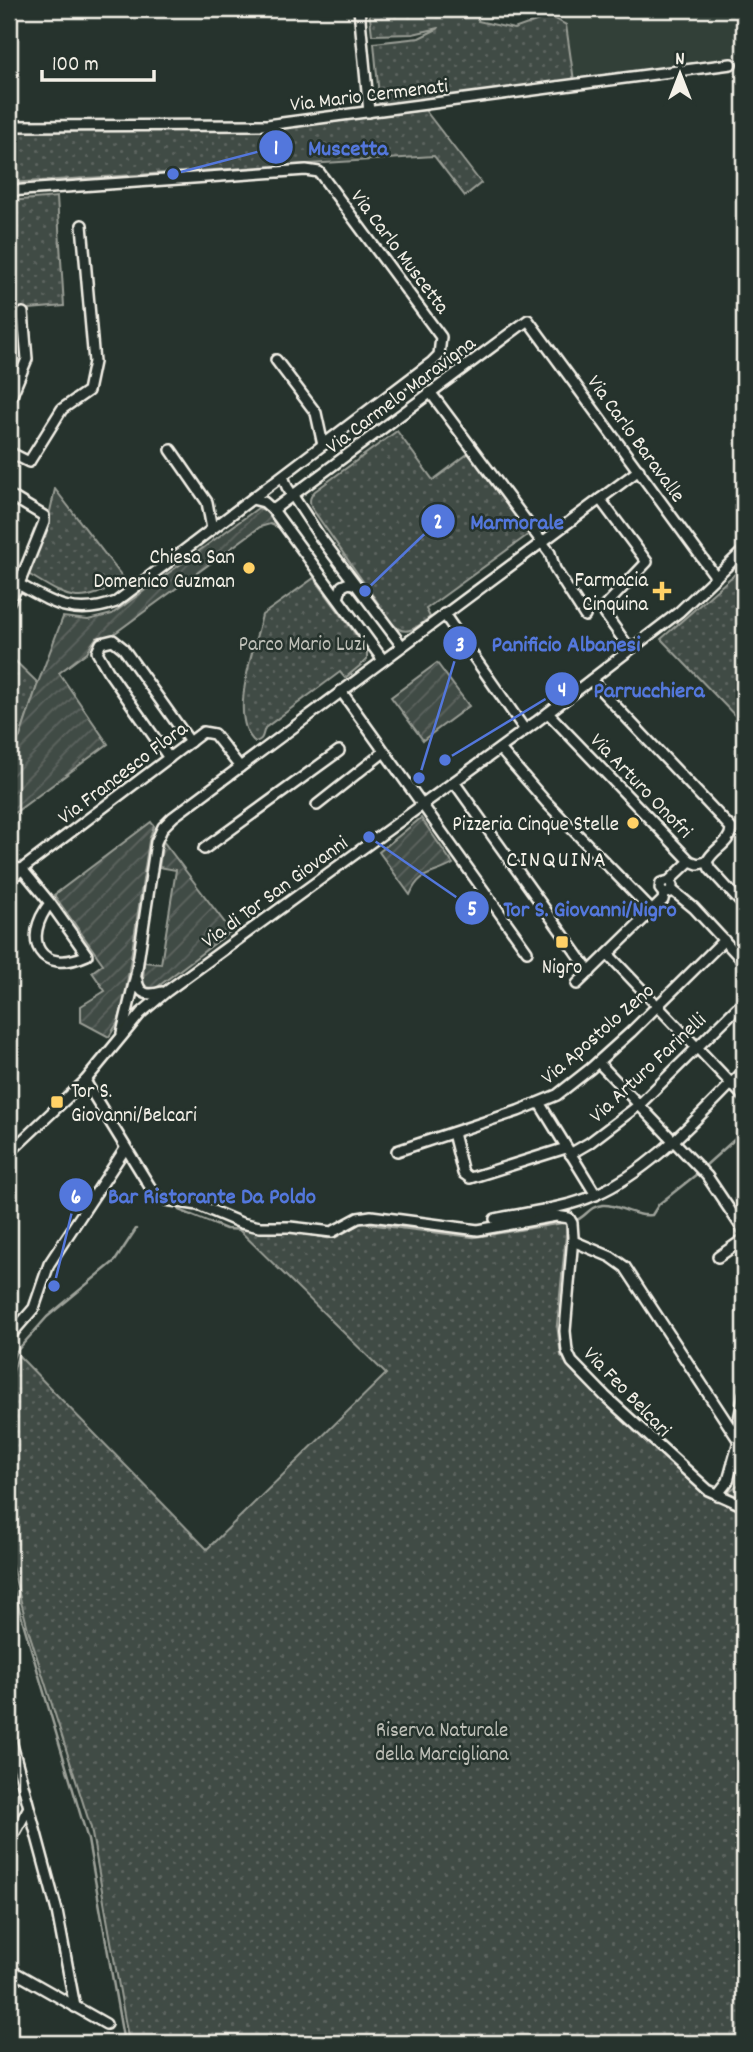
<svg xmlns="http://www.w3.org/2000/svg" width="753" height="2052" font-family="Dekko,sans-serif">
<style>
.built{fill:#333f39}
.grass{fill:url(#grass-dots);stroke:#9a9e96;stroke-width:2}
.garden{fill:url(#garden-furrows);stroke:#9a9e96;stroke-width:2}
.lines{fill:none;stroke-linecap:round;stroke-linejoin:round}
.stream{stroke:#9fa39b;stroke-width:2.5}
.minor-casing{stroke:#f4f1e8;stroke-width:14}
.minor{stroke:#26332d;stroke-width:9}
.poi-dot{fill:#ffd166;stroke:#26332d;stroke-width:2.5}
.labels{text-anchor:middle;stroke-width:5;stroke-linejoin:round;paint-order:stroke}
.street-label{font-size:21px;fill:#f4f1e8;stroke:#26332d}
.poi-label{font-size:21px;fill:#f4f1e8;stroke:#26332d;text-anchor:end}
.park-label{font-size:21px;fill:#bebfb7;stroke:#26332d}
.neighbourhood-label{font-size:23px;letter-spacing:2px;fill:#f4f1e8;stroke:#26332d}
.leader{fill:none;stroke:#5377dc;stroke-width:2.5}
.callout-dot{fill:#5377dc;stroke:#26332d;stroke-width:2.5}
.mark-label{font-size:21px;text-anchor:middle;font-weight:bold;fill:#fff}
.callout-label{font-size:23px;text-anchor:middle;font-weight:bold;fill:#5377dc;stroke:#26332d;stroke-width:5;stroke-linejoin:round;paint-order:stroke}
</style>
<defs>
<pattern id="grass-dots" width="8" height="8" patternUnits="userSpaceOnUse" patternTransform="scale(1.75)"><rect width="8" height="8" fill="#414b45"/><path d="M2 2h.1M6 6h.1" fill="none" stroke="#5d6560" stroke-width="1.8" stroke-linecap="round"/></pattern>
<pattern id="garden-furrows" width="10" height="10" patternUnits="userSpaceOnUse" patternTransform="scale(1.75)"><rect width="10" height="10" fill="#414b45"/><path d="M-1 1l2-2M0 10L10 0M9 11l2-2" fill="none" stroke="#5d6560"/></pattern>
</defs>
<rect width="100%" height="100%" fill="#26332d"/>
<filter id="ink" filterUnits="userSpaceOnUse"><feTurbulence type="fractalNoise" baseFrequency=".0143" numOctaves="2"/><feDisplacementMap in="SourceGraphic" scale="14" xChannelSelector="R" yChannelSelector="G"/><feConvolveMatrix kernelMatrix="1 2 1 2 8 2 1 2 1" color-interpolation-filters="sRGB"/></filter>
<g filter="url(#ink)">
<!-- built -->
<polygon class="built" points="562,9 744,9 735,68 575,90"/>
<!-- grass -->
<g class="grass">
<polygon points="369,9 479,9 478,21 514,29 550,16 566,25 574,81 380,107 374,43 419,38 439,28 413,34 372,35"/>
<polygon points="425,110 481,183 465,196 434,156 9,183 9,131 269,130"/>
<polygon points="57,197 64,306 29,309 32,361 9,406 9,201"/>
<path d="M397 431 433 480 469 453 529 534 426 609 430 617C417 627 405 639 392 623L311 507C309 500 310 496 315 491Z"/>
<path d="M55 489 124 579C78 609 68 598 25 572L44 538Z"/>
<polygon points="744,566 744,725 661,639"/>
<path d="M314 578 367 650V660L345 678 340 672 265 728C262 735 264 740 255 742 227 718 255 647 262 615Z"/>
<polygon points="9,655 38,683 20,737 9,751"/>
<polygon points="360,1219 387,1220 476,1234 559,1219 567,1225 557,1325 561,1356 717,1499 744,1481 744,2043 129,2043 91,1828 28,1629 9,1555 9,1385 18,1355 207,1549 386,1374 237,1228 298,1230 314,1234"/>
</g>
<!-- garden -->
<g class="garden">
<polygon points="258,508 265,510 277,527 270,524 260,527 111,636 96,638 87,652 59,673 108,744 9,817 9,751 20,737 38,683 63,617 88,620 112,614"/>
<polygon points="437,663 469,706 423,740 391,697"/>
<path d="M421 818 453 864C433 876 420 870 410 895L379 852Z"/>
<polygon points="151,822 154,826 149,841 124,1003 118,1022 109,1037 81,1022 81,1006 105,991 92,972 103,964 54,895"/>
<polygon points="163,841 231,931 152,991 143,986 144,962 161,964 176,870 159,867"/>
</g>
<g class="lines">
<!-- stream -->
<g class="stream">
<polyline points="705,1166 744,1131"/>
<polyline points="179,1210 226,1229 295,1232 328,1238 336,1237 361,1223 474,1237 568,1222"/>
<path d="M574 1221C586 1218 588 1206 603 1205 619 1204 633 1217 652 1215L659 1204 697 1174"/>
<polyline points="9,1368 15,1353 47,1317 115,1261 136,1229"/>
<polyline points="9,1575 88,1840 124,2043"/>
</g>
<!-- minor casing -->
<g class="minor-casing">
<g id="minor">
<polyline points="359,9 369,112"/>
<polyline points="9,126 267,125 731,64"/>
<path d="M9 191 306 170 319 172 441 337 439 355 432 362 116 602C70 619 49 600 9 579"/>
<polyline points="276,360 316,413 323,445"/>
<polyline points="430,392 550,553 555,569 585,616"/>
<polyline points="9,402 27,359 23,313"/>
<polyline points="171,450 207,502 212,529"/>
<polyline points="9,452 29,462 62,409 88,391 94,362 82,225"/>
<polyline points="283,476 287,487 320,537 402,646"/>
<polyline points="9,495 44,516 44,522 19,584 9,602"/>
<polyline points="252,499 264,502 273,510 383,660"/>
<polyline points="600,499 647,562 605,606 605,614 630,649"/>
<polyline points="273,510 528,320 716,577"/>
<polyline points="338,598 342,586 349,583 356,585"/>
<polyline points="444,614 525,730"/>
<path d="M591 680 731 828C731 844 712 849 707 862"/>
<polyline points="341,691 527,951"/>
<polyline points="548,713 690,861 698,864 707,862"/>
<polyline points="500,749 546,802 652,911"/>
<polyline points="169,758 108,671 97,652 101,643 113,640 123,648 190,742"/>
<polyline points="454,782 590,972"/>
<polyline points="317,805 384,752"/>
<polyline points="204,849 339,751"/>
<polyline points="707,862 710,869 744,906"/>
<path d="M9 868 22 869 50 903 87 955C40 976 21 940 50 903"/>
<polyline points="9,881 22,869 203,732 214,734 240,767"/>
<polyline points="672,890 694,908 744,962"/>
<polyline points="664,894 660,889 661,883 669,881 690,861"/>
<polyline points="608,954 744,1097"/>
<path d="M137 980C139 995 149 996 162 992"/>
<polyline points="577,984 663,900 664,894 671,892 672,886 669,881"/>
<polyline points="122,1033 136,975 156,842 163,827 173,817 639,470"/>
<polyline points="598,1062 707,1176 744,1231"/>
<polyline points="85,1081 155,1195 166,1200 198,1205 241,1223 260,1227 290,1227 332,1232 358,1218 371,1216 478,1230 556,1216 569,1218 572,1223 573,1237 565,1331 567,1351 572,1362 605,1396 708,1490 744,1506"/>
<polyline points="540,1104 596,1195"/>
<polyline points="453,1133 463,1173 470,1178 566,1148"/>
<polyline points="397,1151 518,1111 557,1095 590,1069 631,1032 724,940"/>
<polyline points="9,1153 85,1081 141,1013 167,991 536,722 679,612 744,550"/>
<polyline points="570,1154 589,1143 639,1105 744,1001"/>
<path d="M495 1219C527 1212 565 1209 595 1195 654 1169 699 1115 744 1071"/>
<polyline points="573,1241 611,1257 625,1267 739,1441"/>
<polyline points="718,1257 744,1239"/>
<polyline points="9,1337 34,1308 49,1264 125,1149"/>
<polyline points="736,1435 744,1394"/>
<polyline points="717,1495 728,1481 739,1441"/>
<polyline points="9,1733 57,1911 75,2007"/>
<polyline points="9,1843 28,1809"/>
<polyline points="9,1969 106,2024"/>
</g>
</g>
<!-- minor -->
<use href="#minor" class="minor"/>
</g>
</g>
<!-- markers -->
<g class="poi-dot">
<circle cx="249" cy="568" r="7"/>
<path d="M658.5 580.5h7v7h7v7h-7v7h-7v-7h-7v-7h7z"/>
<circle cx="633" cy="823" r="7"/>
<rect x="555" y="935" width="14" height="14" rx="3.5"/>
<rect x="50" y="1095" width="14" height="14" rx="3.5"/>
</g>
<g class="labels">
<!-- street labels -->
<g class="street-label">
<text transform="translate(369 94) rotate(-7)" y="7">Via Mario Cermenati</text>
<text transform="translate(401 251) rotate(53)" y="7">Via Carlo Muscetta</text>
<text transform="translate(400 394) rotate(-37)" y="7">Via Carmelo Maravigna</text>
<text transform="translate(637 438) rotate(54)" y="7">Via Carlo Baravalle</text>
<text transform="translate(122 772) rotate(-37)" y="7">Via Francesco Flora</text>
<text transform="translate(642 785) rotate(46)" y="7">Via Arturo Onofri</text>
<text transform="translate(274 891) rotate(-36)" y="7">Via di Tor San Giovanni</text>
<text transform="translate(597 1033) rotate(-41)" y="7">Via Apostolo Zeno</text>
<text transform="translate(647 1067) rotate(-43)" y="7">Via Arturo Farinelli</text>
<text transform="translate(628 1391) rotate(46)" y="7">Via Feo Belcari</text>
</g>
<!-- poi labels -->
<g class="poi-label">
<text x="235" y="563">Chiesa San<tspan x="235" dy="24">Domenico Guzman</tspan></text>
<text x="648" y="586">Farmacia<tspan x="648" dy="24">Cinquina</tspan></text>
<text x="619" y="830">Pizzeria Cinque Stelle</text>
<text x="562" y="973" text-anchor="middle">Nigro</text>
<text x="71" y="1097" text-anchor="start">Tor S.<tspan x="71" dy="24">Giovanni/Belcari</tspan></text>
</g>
<!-- park labels -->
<g class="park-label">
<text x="302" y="650">Parco Mario Luzi</text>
<text x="442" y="1736">Riserva Naturale<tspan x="442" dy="24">della Marcigliana</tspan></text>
</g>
<!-- neighbourhood labels -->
<g class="neighbourhood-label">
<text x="557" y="866">CINQUINA</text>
</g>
</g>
<!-- callouts -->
<path class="leader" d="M173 174L276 147M365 591L438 521M419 778L460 643M445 760L562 689M369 837L472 908M54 1286L76 1195"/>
<g class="callout-dot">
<circle cx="173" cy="174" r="7"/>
<circle cx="365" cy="591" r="7"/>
<circle cx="419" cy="778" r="7"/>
<circle cx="445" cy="760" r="7"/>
<circle cx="369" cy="837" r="7"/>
<circle cx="54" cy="1286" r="7"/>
<circle cx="276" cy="147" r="18"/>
<circle cx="438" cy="521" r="18"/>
<circle cx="460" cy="643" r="18"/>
<circle cx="562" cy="689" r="18"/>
<circle cx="472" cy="908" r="18"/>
<circle cx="76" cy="1195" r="18"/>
</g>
<g class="mark-label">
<text x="276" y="154">1</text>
<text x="438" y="528">2</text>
<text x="460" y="651">3</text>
<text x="562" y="696">4</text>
<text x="472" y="915">5</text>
<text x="76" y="1203">6</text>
</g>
<g class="callout-label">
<text x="348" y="155">Muscetta</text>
<text x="517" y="529">Marmorale</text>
<text x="566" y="651">Panificio Albanesi</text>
<text x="649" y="697">Parrucchiera</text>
<text x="590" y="916">Tor S. Giovanni/Nigro</text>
<text x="212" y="1203">Bar Ristorante Da Poldo</text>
</g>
<!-- margin -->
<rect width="753" height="2052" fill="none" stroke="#26332d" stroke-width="35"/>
<rect x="18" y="18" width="718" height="2017" fill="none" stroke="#f4f1e8" stroke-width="2.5" filter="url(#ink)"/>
<!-- north arrow -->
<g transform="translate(680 74)" stroke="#26332d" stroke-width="5" paint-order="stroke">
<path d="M0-5L12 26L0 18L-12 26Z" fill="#f4f1e8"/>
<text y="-10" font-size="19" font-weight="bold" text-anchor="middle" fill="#f4f1e8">N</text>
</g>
<!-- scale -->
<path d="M42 70v10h112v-10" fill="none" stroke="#f4f1e8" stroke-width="3.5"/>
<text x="52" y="70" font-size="21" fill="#f4f1e8" stroke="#26332d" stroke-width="5" paint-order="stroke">100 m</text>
</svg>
